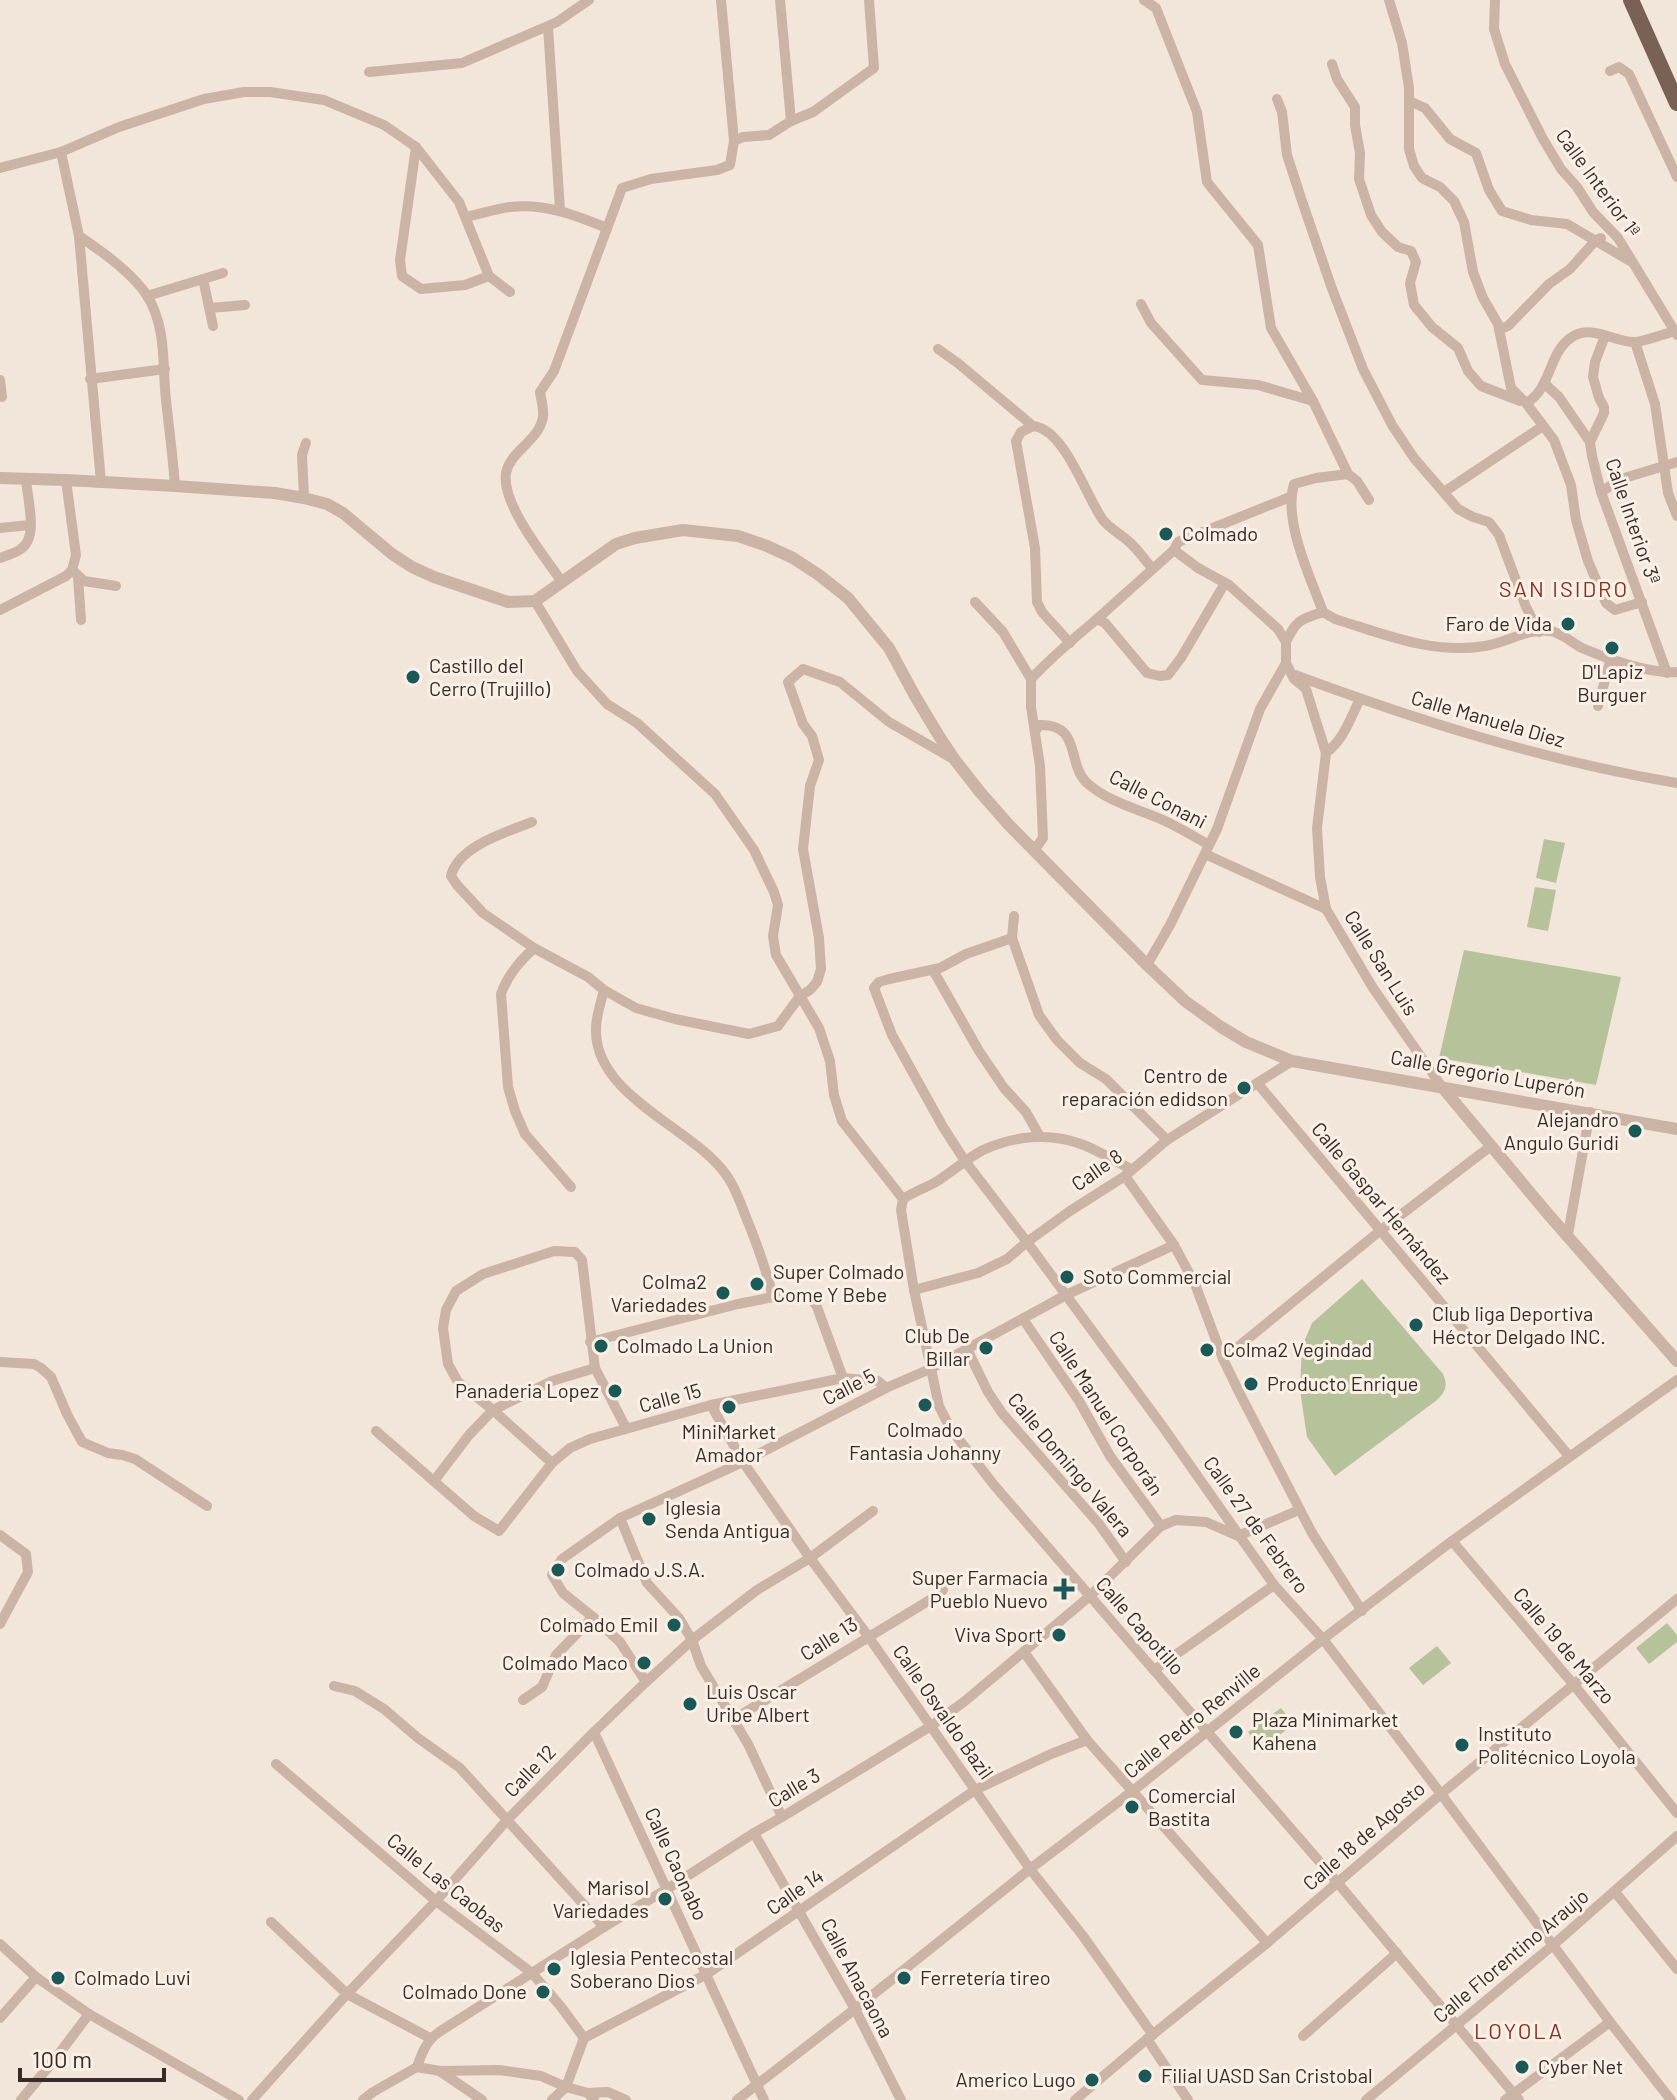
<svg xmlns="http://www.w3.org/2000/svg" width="1677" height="2100" font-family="Barlow,sans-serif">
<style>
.green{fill:#b6c299}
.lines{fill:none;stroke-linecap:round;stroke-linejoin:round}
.minor{stroke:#cbb4a5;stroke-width:10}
.tertiary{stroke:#cbb4a5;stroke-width:12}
.primary{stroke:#796157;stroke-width:16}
.poi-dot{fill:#1b5959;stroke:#faf0e6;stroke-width:3}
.labels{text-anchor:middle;stroke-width:6;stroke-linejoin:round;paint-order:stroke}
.street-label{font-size:20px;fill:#362b27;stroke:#faf0e6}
.poi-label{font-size:20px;fill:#362b27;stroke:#faf0e6;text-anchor:start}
.neighbourhood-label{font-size:22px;letter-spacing:2px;fill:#88311d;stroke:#faf0e6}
</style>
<rect width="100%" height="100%" fill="#f2e5da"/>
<!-- green -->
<g class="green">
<polygon points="1544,839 1565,843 1556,883 1536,878"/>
<polygon points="1535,887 1556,890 1548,931 1527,927"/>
<polygon points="1464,950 1621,977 1596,1085 1439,1058"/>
<path d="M1362 1279 1443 1374C1448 1385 1446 1391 1437 1400L1335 1476 1307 1437 1300 1390 1302 1347 1312 1323Z"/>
<polygon points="1667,1623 1677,1635 1677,1642 1649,1664 1636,1648"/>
<polygon points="1437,1646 1451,1663 1423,1685 1409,1668"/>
<polygon points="1281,1708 1294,1724 1261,1749 1248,1732"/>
</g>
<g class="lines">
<!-- minor -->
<g class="minor">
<polyline points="721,0 734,141"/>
<polyline points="780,0 791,121"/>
<polyline points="1144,0 1156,8 1197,112 1207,182 1258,245 1271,328 1313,401 1348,474"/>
<polyline points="1389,0 1402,43 1409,88 1409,149 1414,166 1422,178 1440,187 1454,201 1464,222 1473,272 1483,298 1498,324 1511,388 1526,403 1554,440 1571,485 1576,520 1588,561 1606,603 1615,610 1642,602"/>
<polyline points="1495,0 1494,29 1505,64 1543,139 1561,169 1577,187 1593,212 1618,238 1677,335"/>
<polyline points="548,27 560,210"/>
<polyline points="1332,64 1337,79 1355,107 1355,125 1360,153 1359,179 1371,215 1382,232 1398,247 1411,251 1416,262 1410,283 1414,305 1432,327 1458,348 1468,371 1481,386 1520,401"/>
<polyline points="1610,71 1619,67 1629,74 1677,177"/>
<polyline points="369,72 462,63 557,22 589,0"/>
<polyline points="1277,99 1282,112 1287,155 1302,201 1331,286 1363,369 1392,425 1414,458 1458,509 1473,517 1489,522 1499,535 1526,607 1539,632"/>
<polyline points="1409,101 1425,108 1450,139 1476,153 1489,190 1502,211 1531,220 1567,224 1630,261"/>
<polyline points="416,147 400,260 402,276 421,289 465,285 489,276"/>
<polyline points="61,152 79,236 101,482"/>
<polyline points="0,168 61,152 119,127 204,99 244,92 270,92 324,100 384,125 416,147 459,202 489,276 510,292"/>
<path d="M466 217C480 214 495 209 510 207 545 203 575 215 607 228"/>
<path d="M79 236C101 251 133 273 148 297 167 330 162 364 166 400 169 429 173 457 175 486"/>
<polyline points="203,279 213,326"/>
<polyline points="147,296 223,273"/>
<polyline points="1141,304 1151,323 1202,380 1258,385 1313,401"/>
<polyline points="210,308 245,305"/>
<polyline points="1499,330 1508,326 1549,284 1570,269 1596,240 1601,238"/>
<polyline points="1605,336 1595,362 1593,377 1599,398 1604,407 1604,413 1590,442 1592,456 1601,492 1667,673"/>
<polyline points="1635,342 1655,404 1668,493 1677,516"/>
<path d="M938 349 959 364 1033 426C1065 429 1086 497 1103 520 1109 528 1119 533 1127 540 1137 548 1144 559 1152 568"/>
<polyline points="90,379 165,369"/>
<polyline points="0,380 2,397"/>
<polyline points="1544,383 1559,397 1590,442"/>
<path d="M1526 403C1552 389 1548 352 1572 337 1592 324 1614 342 1634 342 1642 342 1668 333 1677 330"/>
<polyline points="1033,426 1021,432 1016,441 1035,548 1037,602 1042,612 1070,643"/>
<polyline points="1444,492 1543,426"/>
<polyline points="1601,492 1621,479 1677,462"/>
<polyline points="304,498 302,455 306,443"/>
<path d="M1369 500 1357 481 1348 474 1316 478 1294 484C1283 521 1310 576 1323 612L1335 619C1384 634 1433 655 1485 646 1506 643 1527 628 1550 631 1561 632 1572 643 1582 648 1607 659 1650 674 1677 672"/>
<polyline points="0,528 30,525"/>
<polyline points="1174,550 1198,568 1229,585 1278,629 1286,642 1286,663 1294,679 1306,689 1326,753 1317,828 1320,877 1326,909 1373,988 1442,1087"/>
<path d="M0 558C10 554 24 551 28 540 35 527 27 494 26 479"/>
<polyline points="72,570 84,581 116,586"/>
<polyline points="78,577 81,620"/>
<path d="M562 582C545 557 501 504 506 473 510 451 539 441 543 417 544 409 541 399 540 392L554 371 622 188 651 179 717 170 730 165 734 141 743 137 769 135 791 121 813 112 874 68 869 0"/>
<polyline points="535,601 577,671 607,704 637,723 715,794 754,850 774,892 778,905 773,936 776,955 819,1028 830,1061 834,1095 842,1121 903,1199"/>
<polyline points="975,602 1003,632 1031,679 1031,707 1040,766 1043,838 1038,845 1032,849"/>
<polyline points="0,610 66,576 72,570 76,555 66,480"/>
<polyline points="1097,619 1174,550 1178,542 1290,497"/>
<path d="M1286 642C1296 620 1301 619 1323 612"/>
<path d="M1295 675C1419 721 1546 761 1677 783"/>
<path d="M1031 679C1052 657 1074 638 1097 619L1105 623 1147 673 1160 676 1168 675 1181 658 1225 583"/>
<polyline points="1598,706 1611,658"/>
<path d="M1035 732 1039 725C1081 723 1067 763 1086 782 1107 802 1139 809 1165 821 1180 828 1195 837 1209 845"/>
<path d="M1326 753C1344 739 1350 719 1360 699"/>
<path d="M532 822C507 832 458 846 451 876L457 885 483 913 534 948 588 977 604 990 636 1008 675 1019 749 1034 778 1026 800 996 810 990 817 982 821 969 819 938 803 849 810 786 819 760 812 736 803 724 788 682 803 669 840 682 889 722 955 760"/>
<polyline points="1205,854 1326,909"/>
<polyline points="1014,916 1012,938 1039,1015 1057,1040 1080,1063 1106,1079 1167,1140"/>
<polyline points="1012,938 966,954 940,968 889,979 879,982 874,988 892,1035 943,1127 965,1161 1027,1242 1163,1427 1274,1585 1323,1639 1441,1794 1610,2022 1671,2100"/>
<path d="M534 948C519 962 508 975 501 994L508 1087 515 1111 525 1134 571 1187"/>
<polyline points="1147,965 1170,925 1217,829 1260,709 1286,663"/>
<polyline points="933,970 979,1051 1004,1088 1026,1112 1039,1135"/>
<path d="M604 990C601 1003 595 1018 596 1032 597 1094 685 1126 720 1167 736 1185 741 1206 750 1227 759 1250 767 1273 773 1297"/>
<polyline points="1258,1084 1569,1456"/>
<polyline points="1125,1176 1174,1245 1195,1284 1223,1359 1240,1394 1312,1533 1362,1611"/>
<polyline points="903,1199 901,1210 914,1290 939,1406 950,1428 994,1485 1337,1882 1519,2100"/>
<path d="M903 1199C916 1190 930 1187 942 1178 955 1169 968 1158 983 1150 1014 1136 1049 1132 1081 1144 1098 1150 1114 1161 1131 1169"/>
<polyline points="1568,1234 1590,1112"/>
<polyline points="914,1290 978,1273 1007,1259 1027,1242 1070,1211 1125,1176 1167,1140 1292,1061"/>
<polyline points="1023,1319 1079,1401 1110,1456 1161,1526"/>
<polyline points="590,1342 738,1304 773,1297 801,1294 811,1298 817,1307 843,1378"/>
<polyline points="967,1349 988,1392 1002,1413 1099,1524 1126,1562"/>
<polyline points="1223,1359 1381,1230 1491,1146"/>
<polyline points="0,1362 34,1364 41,1368 51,1377 67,1414 82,1442 108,1453 122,1455 135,1459 207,1506"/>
<polyline points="711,1405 743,1462 810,1558 868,1636 1030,1869 1083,1936 1153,2035"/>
<polyline points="376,1431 474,1516 499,1531 552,1463 570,1448 590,1439 711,1405 843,1378 878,1381 886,1388"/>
<polyline points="552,1463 493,1410 458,1382 448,1364 443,1328 446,1310 456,1291 483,1274 554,1251 575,1252 582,1260 595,1368 626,1428"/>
<polyline points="434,1481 469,1435 493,1410 552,1381 595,1368"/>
<polyline points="620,1518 647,1583 679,1618 692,1640 701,1666 748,1744 782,1817"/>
<polyline points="0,1535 26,1554 28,1572 0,1624"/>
<polyline points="1452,1541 1574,1685 1677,1813"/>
<polyline points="1024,1652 1087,1740 1267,1943"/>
<polyline points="1154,1670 1274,1585"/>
<polyline points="646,1682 620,1642 593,1617 563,1593 552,1575 562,1559 620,1518 743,1462 886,1388 930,1369 1066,1295 1174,1245"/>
<polyline points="334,1686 355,1691 384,1709 418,1738 460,1768 604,1927"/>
<polyline points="523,1700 542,1687 556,1655 593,1617"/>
<polyline points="734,1719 933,1598 943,1590"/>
<polyline points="594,1732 764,2100"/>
<polyline points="276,1764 436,1901 532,1973 562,2008 584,2038"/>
<polyline points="754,1833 855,2009 901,2100"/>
<polyline points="1615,1892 1677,1969"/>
<polyline points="271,1922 347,1994 430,2038"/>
<polyline points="0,1944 36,1977 89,2014 239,2100"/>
<polyline points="0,2018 36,1977"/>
<polyline points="1303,2036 1397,1953"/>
<polyline points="1147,2039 1188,2100"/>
<polyline points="417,2067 440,2071 499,2070 541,2076 566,2087 588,2093 594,2100"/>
<polyline points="441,2072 482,2100"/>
<polyline points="588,2093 608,2092 626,2100"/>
<polyline points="21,2100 55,2059 89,2014"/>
<polyline points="252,2100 347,1994 436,1901 508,1819 594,1732 646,1682 692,1640 757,1590 810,1558 873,1511"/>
<path d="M363 2100 373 2092 417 2067C422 2053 426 2041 439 2032L604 1927 667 1889 754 1833 782 1817 931 1726 965 1701 1090 1596 1161 1526 1176 1520 1206 1522 1238 1536 1299 1510"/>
<polyline points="552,2100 566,2087 584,2038 707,1974 975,1790 1051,1754 1087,1740"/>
<polyline points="737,2100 855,2009 1030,1869 1134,1790 1323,1639 1452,1541 1677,1380"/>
<polyline points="1075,2100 1147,2039 1267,1943 1441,1794 1677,1599"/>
<polyline points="1366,2100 1552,1946 1677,1836"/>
<polyline points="1505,2100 1610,2022"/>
</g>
<!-- tertiary -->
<g class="tertiary">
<polyline points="0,478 66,480 175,486 275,493 304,498 327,504 343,513 392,554 412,567 434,577 508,602 535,601 616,544 635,538 683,530 738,536 767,546 793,558 819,575 848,598 889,648 915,696 939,736 955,760 980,792 1008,824 1147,965 1185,1001 1221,1027 1246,1042 1292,1061 1677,1129"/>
<polyline points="1442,1087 1548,1214 1677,1361"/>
</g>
<!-- primary -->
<polyline class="primary" points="1631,0 1677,103"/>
</g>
<!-- markers -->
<g class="poi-dot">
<circle cx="1166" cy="534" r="8"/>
<circle cx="1568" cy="624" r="8"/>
<circle cx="1612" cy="648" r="8"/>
<circle cx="413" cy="677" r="8"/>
<circle cx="1244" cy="1088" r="8"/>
<circle cx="1635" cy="1131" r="8"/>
<circle cx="1067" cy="1277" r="8"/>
<circle cx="757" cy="1284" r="8"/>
<circle cx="723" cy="1293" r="8"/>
<circle cx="1416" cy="1325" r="8"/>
<circle cx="601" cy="1346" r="8"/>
<circle cx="986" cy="1348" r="8"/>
<circle cx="1207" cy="1350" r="8"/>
<circle cx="1251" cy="1384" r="8"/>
<circle cx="615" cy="1391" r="8"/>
<circle cx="925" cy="1405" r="8"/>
<circle cx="729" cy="1407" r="8"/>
<circle cx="649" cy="1519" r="8"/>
<circle cx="558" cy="1570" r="8"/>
<path d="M1060 1577h8v8h8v8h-8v8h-8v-8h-8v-8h8z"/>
<circle cx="674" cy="1625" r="8"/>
<circle cx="1059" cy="1635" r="8"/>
<circle cx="644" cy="1663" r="8"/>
<circle cx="690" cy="1704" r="8"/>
<circle cx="1236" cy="1732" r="8"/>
<circle cx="1462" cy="1745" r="8"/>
<circle cx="1132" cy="1807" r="8"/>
<circle cx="665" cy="1899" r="8"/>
<circle cx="554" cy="1969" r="8"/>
<circle cx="58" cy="1978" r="8"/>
<circle cx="904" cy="1978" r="8"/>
<circle cx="543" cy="1992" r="8"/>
<circle cx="1522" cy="2067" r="8"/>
<circle cx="1145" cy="2076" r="8"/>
<circle cx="1092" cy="2080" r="8"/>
</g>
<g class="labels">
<!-- street labels -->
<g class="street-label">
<text transform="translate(1598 183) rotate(54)" y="7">Calle Interior 1ª</text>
<text transform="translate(1633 521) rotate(71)" y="7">Calle Interior 3ª</text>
<text transform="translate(1488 719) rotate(16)" y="7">Calle Manuela Diez</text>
<text transform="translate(1158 799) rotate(27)" y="7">Calle Conani</text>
<text transform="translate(1381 963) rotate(58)" y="7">Calle San Luis</text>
<text transform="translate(1488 1074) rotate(10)" y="7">Calle Gregorio Luperón</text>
<text transform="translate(1097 1170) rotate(-35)" y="7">Calle 8</text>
<text transform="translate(1381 1203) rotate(50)" y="7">Calle Gaspar Hernández</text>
<text transform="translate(849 1387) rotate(-27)" y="7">Calle 5</text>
<text transform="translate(670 1398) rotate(-15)" y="7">Calle 15</text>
<text transform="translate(1106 1413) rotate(57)" y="7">Calle Manuel Corporán</text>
<text transform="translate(1070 1465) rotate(50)" y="7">Calle Domingo Valera</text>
<text transform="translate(1256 1525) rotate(54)" y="7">Calle 27 de Febrero</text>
<text transform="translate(1140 1626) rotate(49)" y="7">Calle Capotillo</text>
<text transform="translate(829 1639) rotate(-32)" y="7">Calle 13</text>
<text transform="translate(1564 1646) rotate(50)" y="7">Calle 19 de Marzo</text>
<text transform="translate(943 1712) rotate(55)" y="7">Calle Osvaldo Bazil</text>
<text transform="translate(1192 1721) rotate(-39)" y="7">Calle Pedro Renville</text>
<text transform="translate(530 1771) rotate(-46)" y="7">Calle 12</text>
<text transform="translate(794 1788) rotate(-31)" y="7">Calle 3</text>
<text transform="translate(1364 1836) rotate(-41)" y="7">Calle 18 de Agosto</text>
<text transform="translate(676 1864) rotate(65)" y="7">Calle Caonabo</text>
<text transform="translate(446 1883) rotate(39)" y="7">Calle Las Caobas</text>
<text transform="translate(795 1892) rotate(-35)" y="7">Calle 14</text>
<text transform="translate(1511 1956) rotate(-40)" y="7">Calle Florentino Araujo</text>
<text transform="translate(857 1978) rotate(62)" y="7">Calle Anacaona</text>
</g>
<!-- poi labels -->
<g class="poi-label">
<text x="1182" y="541">Colmado</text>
<text x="1552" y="631" text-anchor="end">Faro de Vida</text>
<text x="429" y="673">Castillo del<tspan x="429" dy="23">Cerro (Trujillo)</tspan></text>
<text x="1612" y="679" text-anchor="middle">D'Lapiz<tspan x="1612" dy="23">Burguer</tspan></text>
<text x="1228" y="1083" text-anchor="end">Centro de<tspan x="1228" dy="23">reparación edidson</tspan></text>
<text x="1619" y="1127" text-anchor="end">Alejandro<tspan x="1619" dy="23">Angulo Guridi</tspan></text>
<text x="773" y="1279">Super Colmado<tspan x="773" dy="23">Come Y Bebe</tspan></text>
<text x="1083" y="1284">Soto Commercial</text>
<text x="707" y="1289" text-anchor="end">Colma2<tspan x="707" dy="23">Variedades</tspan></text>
<text x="1432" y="1321">Club liga Deportiva<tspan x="1432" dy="23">Héctor Delgado INC.</tspan></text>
<text x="970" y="1343" text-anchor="end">Club De<tspan x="970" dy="23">Billar</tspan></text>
<text x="617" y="1353">Colmado La Union</text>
<text x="1223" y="1357">Colma2 Vegindad</text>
<text x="1267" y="1391">Producto Enrique</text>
<text x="599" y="1398" text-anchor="end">Panaderia Lopez</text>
<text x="925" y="1437" text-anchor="middle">Colmado<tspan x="925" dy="23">Fantasia Johanny</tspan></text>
<text x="729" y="1439" text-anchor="middle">MiniMarket<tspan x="729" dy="23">Amador</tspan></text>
<text x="665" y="1515">Iglesia<tspan x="665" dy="23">Senda Antigua</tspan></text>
<text x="574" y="1577">Colmado J.S.A.</text>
<text x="1048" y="1585" text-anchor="end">Super Farmacia<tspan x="1048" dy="23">Pueblo Nuevo</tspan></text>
<text x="658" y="1632" text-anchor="end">Colmado Emil</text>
<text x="1043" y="1642" text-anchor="end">Viva Sport</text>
<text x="628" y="1670" text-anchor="end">Colmado Maco</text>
<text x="706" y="1699">Luis Oscar<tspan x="706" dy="23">Uribe Albert</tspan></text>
<text x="1252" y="1727">Plaza Minimarket<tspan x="1252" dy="23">Kahena</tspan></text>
<text x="1478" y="1741">Instituto<tspan x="1478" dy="23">Politécnico Loyola</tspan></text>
<text x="1148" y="1803">Comercial<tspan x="1148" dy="23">Bastita</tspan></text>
<text x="649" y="1895" text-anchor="end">Marisol<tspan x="649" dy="23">Variedades</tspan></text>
<text x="570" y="1965">Iglesia Pentecostal<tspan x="570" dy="23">Soberano Dios</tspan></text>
<text x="74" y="1985">Colmado Luvi</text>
<text x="920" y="1985">Ferretería tireo</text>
<text x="527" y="1999" text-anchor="end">Colmado Done</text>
<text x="1538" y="2074">Cyber Net</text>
<text x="1161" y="2083">Filial UASD San Cristobal</text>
<text x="1076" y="2087" text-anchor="end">Americo Lugo</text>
</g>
<!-- neighbourhood labels -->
<g class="neighbourhood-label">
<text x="1564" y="597">SAN ISIDRO</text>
<text x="1519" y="2039">LOYOLA</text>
</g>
</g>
<!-- scale -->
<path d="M20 2068v12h144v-12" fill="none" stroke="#362b27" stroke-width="4"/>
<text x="32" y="2068" font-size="24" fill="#362b27" stroke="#faf0e6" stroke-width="6" paint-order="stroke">100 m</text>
</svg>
